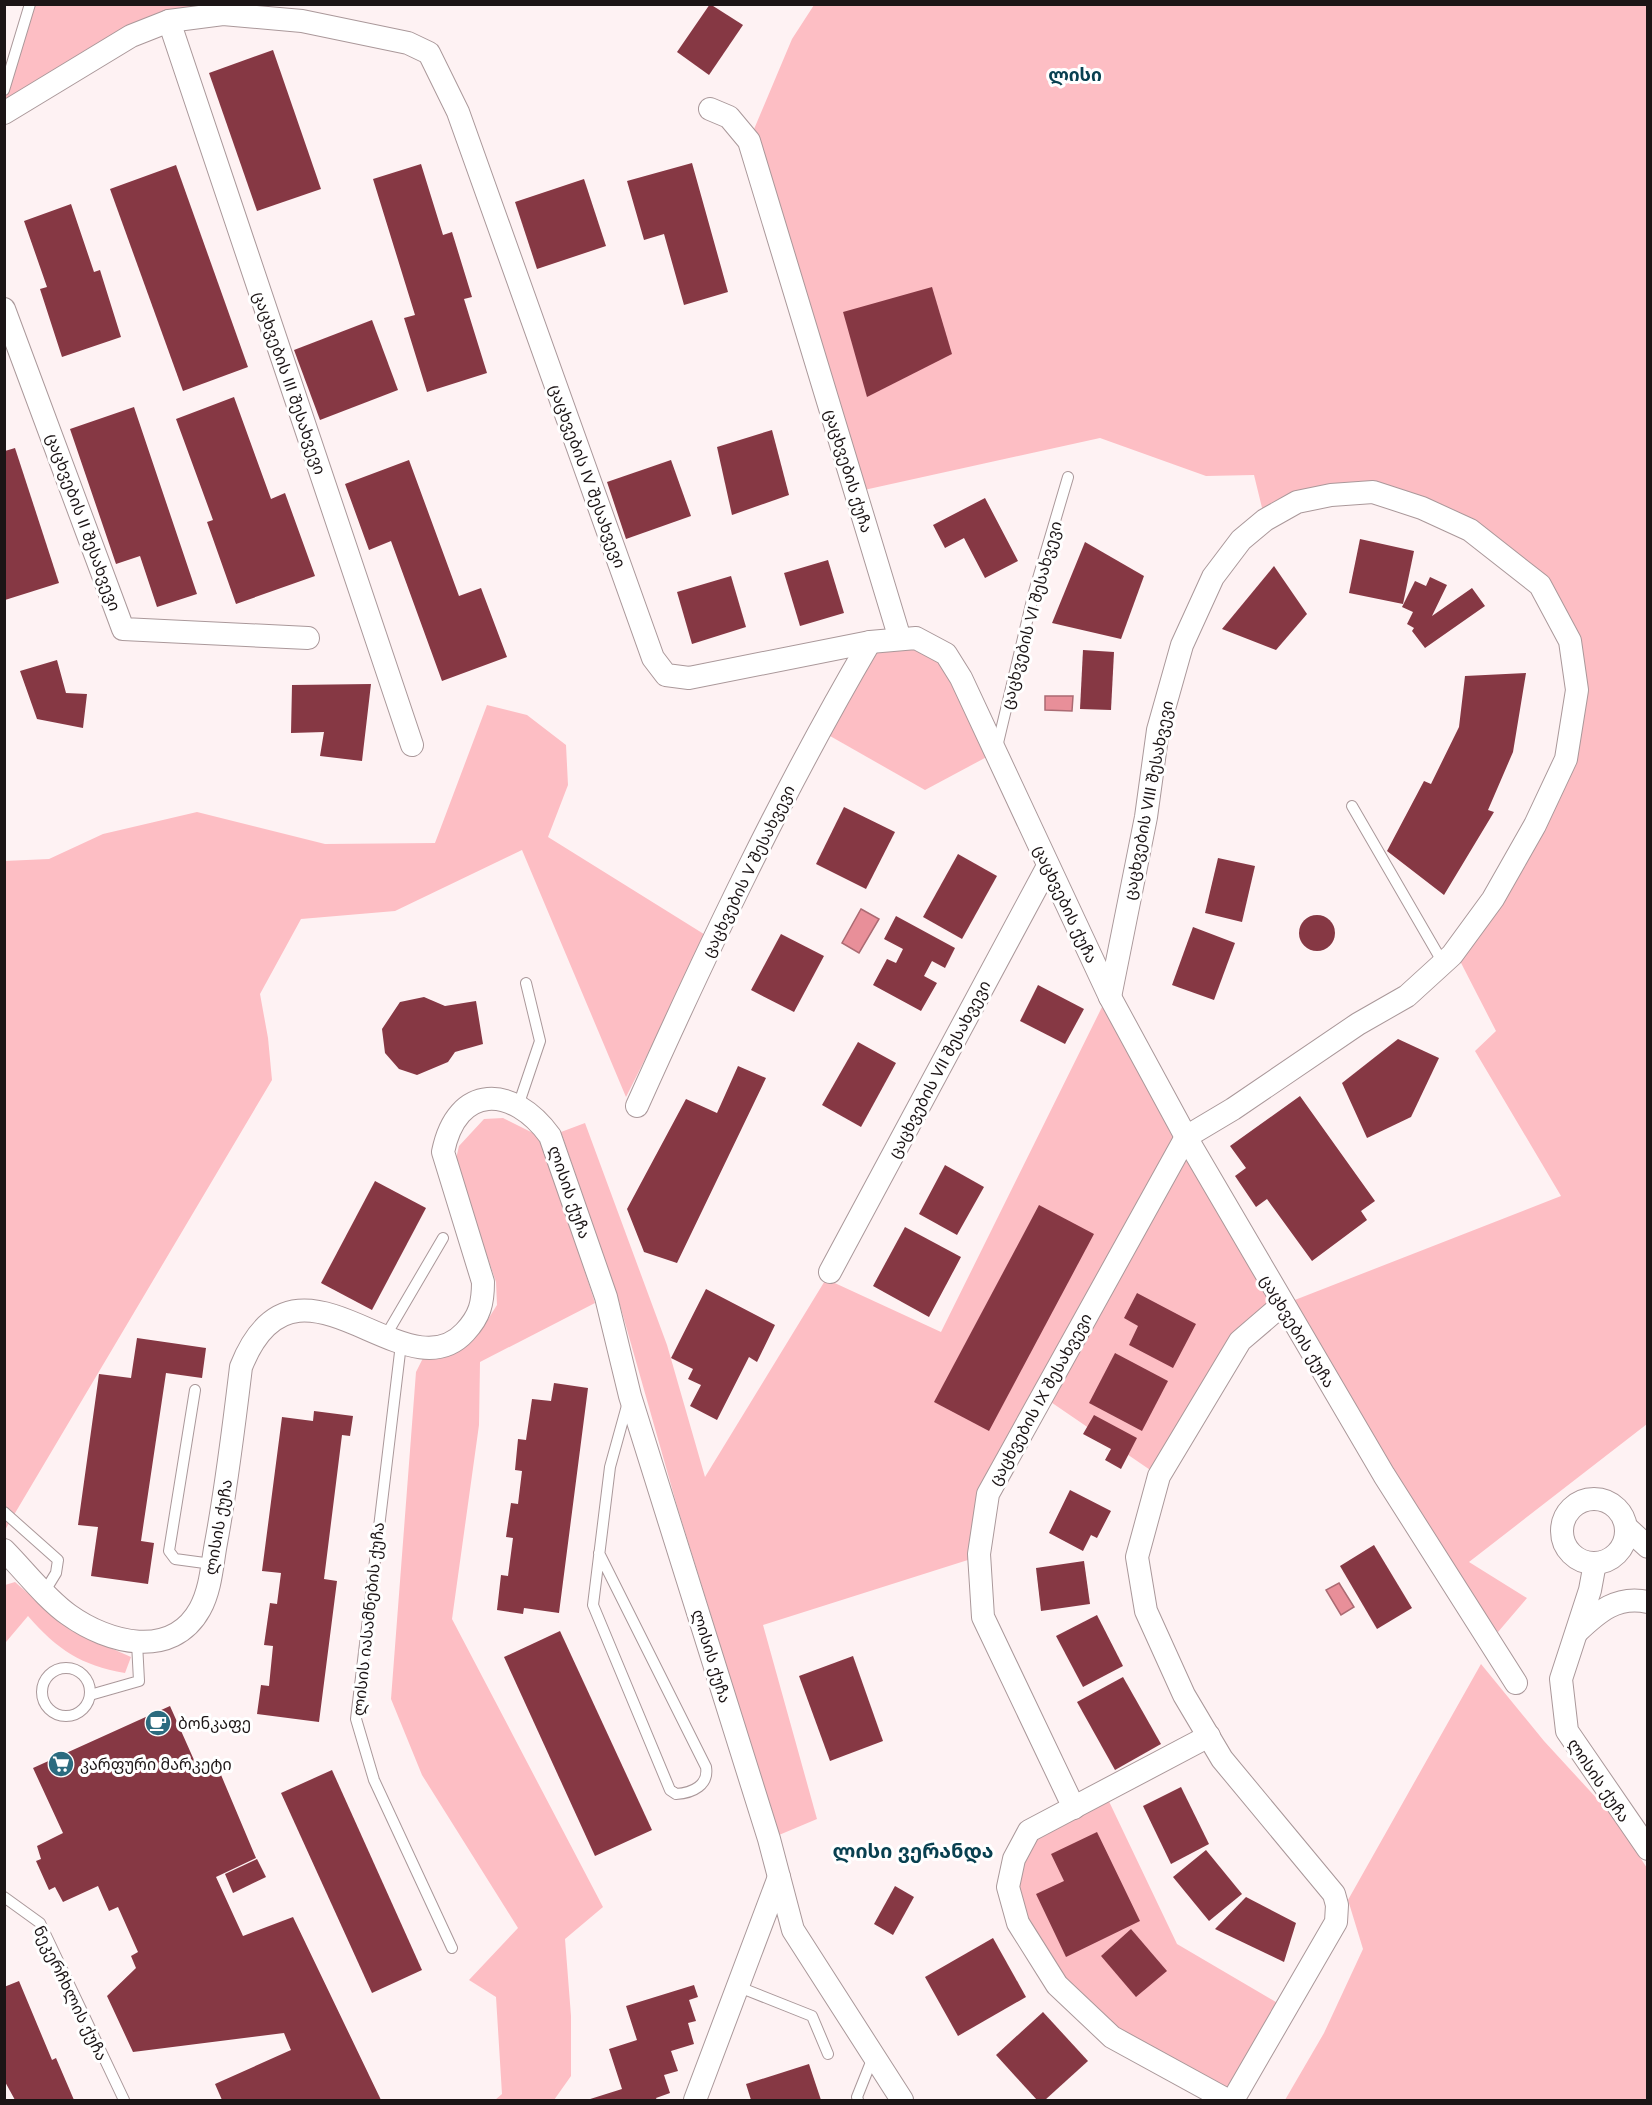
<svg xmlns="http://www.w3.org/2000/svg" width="1652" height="2105" font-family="Arial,'Noto Sans Georgian',sans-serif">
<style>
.green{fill:#fdbec4}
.water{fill:#e88f99;stroke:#ab6a72;stroke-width:1.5}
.building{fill:#863844}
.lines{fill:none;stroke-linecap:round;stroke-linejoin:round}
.lane-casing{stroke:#aa989a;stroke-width:12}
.street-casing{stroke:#aa989a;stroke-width:24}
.lane{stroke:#fff;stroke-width:10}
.street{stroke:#fff;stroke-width:22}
.labels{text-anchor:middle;stroke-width:6;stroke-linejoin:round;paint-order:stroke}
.street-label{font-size:16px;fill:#1c1516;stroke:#fff}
.poi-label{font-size:16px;fill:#1c1516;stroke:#fff;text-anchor:start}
.neighbourhood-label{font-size:18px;font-weight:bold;fill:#084050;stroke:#fff}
.quarter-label{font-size:20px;font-weight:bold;fill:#084050;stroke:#fff}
</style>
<rect width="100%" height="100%" fill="#fef2f3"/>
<!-- green -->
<g class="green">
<polygon points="30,5 199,5 192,18 5,112 5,90"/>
<polygon points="814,5 1647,5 1647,1424 1469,1562 1527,1598 1498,1632 1462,1596 1282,1306 1240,1341 1159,1476 1042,1396 1186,1137 1282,1305 1561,1196 1475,1051 1496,1031 1459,959 1566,759 1570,641 1498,549 1373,492 1265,520 1254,475 1206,476 1100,438 855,492 749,141 792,39"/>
<polygon points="870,642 932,645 996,752 925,790 823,732"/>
<polygon points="487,705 527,715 566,745 568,785 548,837 707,936 626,1097 522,850 395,911 301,919 260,994 268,1038 272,1080 5,1530 4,861 49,859 103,834 197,812 325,844 435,843"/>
<polygon points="1103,1005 1175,1141 980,1492 971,1559 763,1625 817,1819 779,1835 677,1506 618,1298 561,1132 585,1123 667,1345 705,1477 826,1279 941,1332"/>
<polygon points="503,1118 535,1134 546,1150 595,1303 480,1362 479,1425 452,1619 603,1907 565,1939 571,2016 571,2076 554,2100 495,2100 502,2094 496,1997 469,1980 518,1928 422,1775 391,1699 416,1372 423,1358 444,1357 483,1327 497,1305 496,1282 455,1163 459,1146 484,1119"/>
<path d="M15 1582 70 1630 131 1657 125 1673C80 1665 58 1650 28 1616L6 1642 5 1679V1585Z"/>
<polygon points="1481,1664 1544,1741 1612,1815 1647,1868 1647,2100 1285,2100 1324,2033 1363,1949 1348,1900"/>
<polygon points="1104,1791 1177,1944 1286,2008 1233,2100 1112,2037 1018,1923 1014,1859 1029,1831"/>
</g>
<!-- water -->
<g class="water">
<polygon points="1045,696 1073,696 1072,711 1045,710"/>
<polygon points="861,909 879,919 859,953 842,943"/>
<polygon points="1339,1583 1354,1607 1341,1615 1326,1590"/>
</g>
<!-- building -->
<g class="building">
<polygon points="710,4 743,25 709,75 677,52"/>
<polygon points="273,50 321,189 257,211 209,73"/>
<polygon points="692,163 728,292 684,305 664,234 644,240 627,181"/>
<polygon points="421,164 443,235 452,232 472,297 464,299 487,373 427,392 404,318 415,315 373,179"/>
<polygon points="176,165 248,367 183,391 110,189"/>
<polygon points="584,179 606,246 537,269 515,202"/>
<polygon points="71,204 94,272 100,270 121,337 62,357 40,289 47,287 24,221"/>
<polygon points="932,287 952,354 867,397 843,312"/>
<polygon points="372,320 398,390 320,420 294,350"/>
<polygon points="234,397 271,499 285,493 315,576 236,604 207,522 213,520 176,419"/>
<polygon points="134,407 197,594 157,607 140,556 116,564 70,429"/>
<polygon points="772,430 789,495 732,515 717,447"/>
<polygon points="15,448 59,583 5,600 5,451"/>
<polygon points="409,460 459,596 481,588 507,657 442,681 391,541 369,550 345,484"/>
<polygon points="671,460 691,516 626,539 607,482"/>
<polygon points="985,498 1018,561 985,578 964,538 945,548 933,525"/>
<polygon points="1360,539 1414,551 1403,604 1349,593"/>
<polygon points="1085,542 1144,576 1121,639 1052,623"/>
<polygon points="828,560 844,613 800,626 784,573"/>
<polygon points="1274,566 1307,614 1276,650 1222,629"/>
<polygon points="731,576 746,627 692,644 677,592"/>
<polygon points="1430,577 1447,585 1432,616 1472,588 1485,606 1425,648 1412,631 1414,628 1407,624 1413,612 1402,607 1415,581 1426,586"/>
<polygon points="1083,650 1114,652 1111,710 1080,709"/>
<polygon points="57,660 66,693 87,694 83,728 37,719 20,671"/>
<polygon points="1526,673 1513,752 1488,810 1494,812 1444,895 1387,851 1424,781 1431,784 1459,727 1465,676"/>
<polygon points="371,684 362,761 320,756 324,732 291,733 292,685"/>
<polygon points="844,807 895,832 866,889 816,864"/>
<polygon points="958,854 997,876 962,939 923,917"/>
<polygon points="1218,858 1255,866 1242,922 1205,913"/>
<circle cx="1317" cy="933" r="18"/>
<polygon points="896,916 955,948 945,968 932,961 924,976 937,983 921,1011 873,985 887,959 896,963 903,949 884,939"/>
<polygon points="1193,927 1235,943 1214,1000 1172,985"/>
<polygon points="781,934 824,956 794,1012 751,990"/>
<polygon points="1038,985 1084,1009 1065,1044 1020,1021"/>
<polygon points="424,997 445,1006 476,1001 483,1044 455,1052 448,1062 417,1075 399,1069 385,1053 382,1029 400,1002"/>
<polygon points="1398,1039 1439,1058 1411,1117 1367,1138 1342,1083"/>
<polygon points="858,1042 896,1063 861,1127 822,1105"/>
<polygon points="738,1066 766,1078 677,1263 644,1252 627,1209 686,1099 717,1113"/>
<polygon points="1300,1096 1375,1201 1361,1211 1367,1220 1312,1261 1267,1199 1256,1207 1235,1176 1246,1168 1230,1146"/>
<polygon points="945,1165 984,1187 957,1235 919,1214"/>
<polygon points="375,1181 426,1208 372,1310 321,1283"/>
<polygon points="1039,1205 1094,1234 989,1431 934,1402"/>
<polygon points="905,1227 961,1257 929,1317 873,1286"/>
<polygon points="706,1289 775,1325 757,1362 749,1357 717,1420 690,1406 701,1385 688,1379 693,1369 671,1358"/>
<polygon points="1137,1293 1196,1324 1173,1368 1129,1345 1138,1326 1124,1318"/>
<polygon points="137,1338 206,1348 202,1378 166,1373 141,1541 154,1543 148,1584 91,1576 98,1527 78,1525 99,1374 131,1378"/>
<polygon points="1115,1353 1168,1381 1142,1431 1089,1403"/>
<polygon points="554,1383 588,1388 559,1613 524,1608 523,1614 497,1610 501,1575 508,1576 513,1538 506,1537 511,1503 518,1504 522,1471 515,1470 518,1439 526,1440 532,1399 551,1401"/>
<polygon points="314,1411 353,1416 350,1436 342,1435 324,1579 337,1581 319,1722 257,1714 261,1685 269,1686 273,1646 264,1645 270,1603 277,1604 281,1573 262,1571 282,1417 313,1421"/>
<polygon points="1094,1415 1137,1438 1121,1469 1105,1460 1111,1449 1083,1434"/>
<polygon points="1070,1490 1111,1511 1097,1538 1091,1535 1083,1551 1049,1533"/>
<polygon points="1374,1545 1412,1608 1377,1629 1340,1566"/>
<polygon points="1084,1561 1090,1604 1041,1611 1036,1568"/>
<polygon points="1097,1615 1123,1666 1083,1687 1056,1636"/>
<polygon points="560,1631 652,1830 595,1856 504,1657"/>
<polygon points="853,1656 883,1741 830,1761 799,1676"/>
<polygon points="1123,1677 1161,1744 1115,1770 1077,1702"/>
<polygon points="170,1706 198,1769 216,1763 256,1858 216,1877 243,1936 293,1917 381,2100 222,2100 215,2084 291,2050 284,2033 133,2052 107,1996 136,1968 131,1956 138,1952 118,1907 109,1911 98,1886 63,1902 55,1887 49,1890 36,1861 41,1859 37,1846 63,1833 33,1768"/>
<polygon points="332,1770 422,1970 372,1993 281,1793"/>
<polygon points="1181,1787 1209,1844 1171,1864 1143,1806"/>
<polygon points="1097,1832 1140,1921 1066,1957 1036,1894 1064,1881 1051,1854"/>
<polygon points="1206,1850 1242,1894 1209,1921 1173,1877"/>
<polygon points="257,1859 266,1877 233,1893 225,1874"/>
<polygon points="895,1886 914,1897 893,1935 874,1924"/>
<polygon points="1246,1897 1296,1923 1284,1962 1215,1929"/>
<polygon points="1131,1929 1167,1971 1136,1997 1101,1956"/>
<polygon points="993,1938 1026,1997 958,2036 925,1977"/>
<polygon points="19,1981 52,2060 56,2058 74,2100 15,2100 4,2080 4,1987"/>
<polygon points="694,1985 698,1997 689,2000 696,2021 688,2023 694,2044 671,2051 678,2071 664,2075 670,2093 656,2098 657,2100 587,2100 622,2089 609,2049 637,2040 626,2006"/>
<polygon points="1043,2012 1088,2061 1045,2100 1037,2100 996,2055"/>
<polygon points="809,2064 821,2100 751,2100 746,2084"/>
</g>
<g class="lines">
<!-- lane casing -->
<g class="lane-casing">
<g id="lane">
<polyline points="4,90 30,4"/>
<polyline points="997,747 1034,592 1068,477"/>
<polyline points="1352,806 1443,963"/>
<polyline points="518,1106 540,1041 526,983"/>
<polyline points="385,1337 443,1238"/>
<polyline points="401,1344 356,1719 374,1780 452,1948"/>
<polyline points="195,1390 169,1551 175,1559 212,1564"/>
<polyline points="4,1512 58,1560 56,1573 45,1591"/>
<path d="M599 1553 706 1767C709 1785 693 1793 676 1794L670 1790 593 1605 610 1467 628 1402"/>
<circle cx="66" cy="1692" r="24"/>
<polyline points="90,1695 139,1681 137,1643"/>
<polyline points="4,1897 40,1923 124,2100"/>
<polyline points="739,1987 812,2016 828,2054"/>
<polyline points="858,2100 857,2097 873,2057"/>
</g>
</g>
<!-- street casing -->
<g class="street-casing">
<g id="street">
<polyline points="169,21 412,745"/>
<polyline points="710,109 729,117 749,141 900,639"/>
<polyline points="4,113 131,36 169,21 223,14 302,21 408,43 429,53 458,112 653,658 666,675 689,678 870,642 916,638 946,654 961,678 1110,997 1186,1137 1384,1475 1516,1683"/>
<polyline points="4,309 123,629 308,638"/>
<path d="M637 1106C708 948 782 792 870 642"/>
<polyline points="830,1272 1048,866"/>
<circle cx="1594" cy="1531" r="32"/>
<polyline points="1626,1527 1648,1547"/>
<path d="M4 1550C24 1570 46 1599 69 1615 108 1643 172 1660 200 1609 211 1589 212 1564 216 1543 227 1484 234 1425 241 1367 296 1228 405 1398 465 1332 480 1316 483 1303 483 1282L443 1152C457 1083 513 1085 550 1136L606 1297 630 1396 769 1839 793 1930 902 2100"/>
<polyline points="1595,1563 1590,1590 1561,1679 1567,1731 1648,1849"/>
<path d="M1577 1632C1598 1612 1617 1595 1648 1602"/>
<polyline points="1209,1736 1029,1831 1014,1859 1008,1887 1018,1923 1057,1985 1112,2037 1227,2100"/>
<polyline points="1074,1808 983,1617 979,1554 988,1494 1186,1137 1233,1109 1358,1024 1407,996 1452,955 1493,899 1535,825 1566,759 1577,690 1570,641 1540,585 1470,530 1422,508 1373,492 1331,495 1297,502 1265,520 1241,540 1213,577 1182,645 1158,730 1146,817 1110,997"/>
<polyline points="695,2100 779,1877"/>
<polyline points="1233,2100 1336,1922 1337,1905 1334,1894 1222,1759 1184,1695 1146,1611 1137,1557 1159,1476 1240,1341 1282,1305"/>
</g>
</g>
<!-- lane -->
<use href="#lane" class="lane"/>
<!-- street -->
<use href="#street" class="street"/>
</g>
<!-- icons -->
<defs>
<g id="cafe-disc" transform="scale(1.35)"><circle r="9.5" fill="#2b6b7f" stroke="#fff"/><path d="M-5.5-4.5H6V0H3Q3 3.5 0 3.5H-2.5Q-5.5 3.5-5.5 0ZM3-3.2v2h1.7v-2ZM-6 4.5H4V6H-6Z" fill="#fff"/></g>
<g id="supermarket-disc" transform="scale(1.35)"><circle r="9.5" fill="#2b6b7f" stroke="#fff"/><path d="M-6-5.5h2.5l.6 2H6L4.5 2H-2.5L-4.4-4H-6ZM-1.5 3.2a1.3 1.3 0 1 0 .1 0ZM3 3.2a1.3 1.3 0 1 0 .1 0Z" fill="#fff"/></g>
</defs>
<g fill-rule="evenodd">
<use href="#cafe-disc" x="158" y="1723"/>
<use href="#supermarket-disc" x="61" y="1764"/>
</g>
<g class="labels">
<!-- street labels -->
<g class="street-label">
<text transform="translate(290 383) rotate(71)" y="6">ცაცხვების III შესახვევი</text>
<text transform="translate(849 471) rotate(73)" y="6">ცაცხვების ქუჩა</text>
<text transform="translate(588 476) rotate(70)" y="6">ცაცხვების IV შესახვევი</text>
<text transform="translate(84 522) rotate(70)" y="6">ცაცხვების II შესახვევი</text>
<text transform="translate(1031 615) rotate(-75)" y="6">ცაცხვების VI შესახვევი</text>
<text transform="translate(1148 800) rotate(-79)" y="6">ცაცხვების VIII შესახვევი</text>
<text transform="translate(748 871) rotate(-64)" y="6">ცაცხვების V შესახვევი</text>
<text transform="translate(1066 904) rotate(65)" y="6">ცაცხვების ქუჩა</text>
<text transform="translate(939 1069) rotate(-62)" y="6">ცაცხვების VII შესახვევი</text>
<text transform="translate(570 1192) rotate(71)" y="6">ლისის ქუჩა</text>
<text transform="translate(1298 1331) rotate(59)" y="6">ცაცხვების ქუჩა</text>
<text transform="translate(1040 1399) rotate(-61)" y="6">ცაცხვების IX შესახვევი</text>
<text transform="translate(218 1527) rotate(-80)" y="6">ლისის ქუჩა</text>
<text transform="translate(368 1619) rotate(-84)" y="6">ლისის იასამნების ქუჩა</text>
<text transform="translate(712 1656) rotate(73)" y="6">ლისის ქუჩა</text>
<text transform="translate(1599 1780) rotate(56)" y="6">ლისის ქუჩა</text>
<text transform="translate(71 1993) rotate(64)" y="6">ნეკერჩხლის ქუჩა</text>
</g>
<!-- poi labels -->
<g class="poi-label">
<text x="178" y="1729">ბონკაფე</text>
<text x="80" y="1770">კარფური მარკეტი</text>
</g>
<!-- neighbourhood labels -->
<g class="neighbourhood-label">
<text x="1075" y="81">ლისი</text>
</g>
<!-- quarter labels -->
<g class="quarter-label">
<text x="913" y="1858">ლისი ვერანდა</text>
</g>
</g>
<!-- border -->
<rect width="1652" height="2105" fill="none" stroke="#1c1516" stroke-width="12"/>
</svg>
